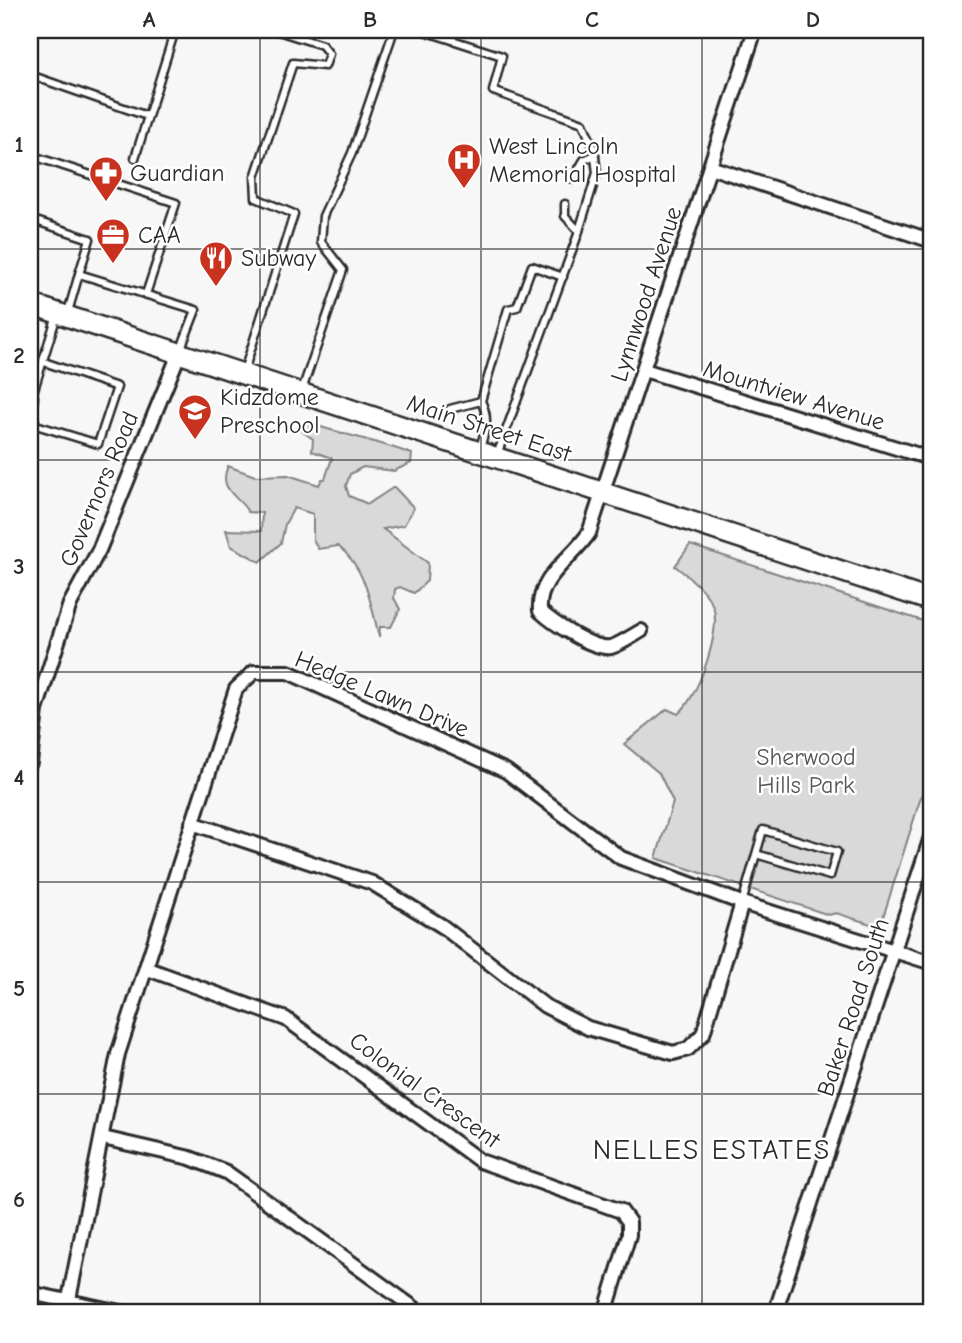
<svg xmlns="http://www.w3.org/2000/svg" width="962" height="1343" font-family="'Comic Neue',sans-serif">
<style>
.green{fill:#d9d9d9;stroke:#828282;stroke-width:2}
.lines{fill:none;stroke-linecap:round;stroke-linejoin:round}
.service-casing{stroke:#2b2b2b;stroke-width:11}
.minor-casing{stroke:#2b2b2b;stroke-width:18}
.secondary-casing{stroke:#2b2b2b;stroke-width:24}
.service{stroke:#fff;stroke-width:6}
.minor{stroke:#fff;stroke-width:12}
.secondary{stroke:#fff;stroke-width:19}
.grid{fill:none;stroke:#2b2b2b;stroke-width:2;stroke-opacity:0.55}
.labels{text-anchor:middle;stroke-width:5;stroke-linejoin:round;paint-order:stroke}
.poi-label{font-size:24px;fill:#2b2b2b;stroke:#fff;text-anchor:start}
.street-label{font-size:24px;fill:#2b2b2b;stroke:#fff}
.park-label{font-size:24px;fill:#565656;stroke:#fff}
.quarter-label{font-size:28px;letter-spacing:2px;fill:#2b2b2b;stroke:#fff}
.neatline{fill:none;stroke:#2b2b2b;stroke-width:2.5}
.grid-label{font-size:23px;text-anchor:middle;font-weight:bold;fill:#2b2b2b}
</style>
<rect width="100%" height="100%" fill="#f7f7f7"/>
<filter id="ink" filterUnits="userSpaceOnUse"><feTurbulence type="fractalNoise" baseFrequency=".0143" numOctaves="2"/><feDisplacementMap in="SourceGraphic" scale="14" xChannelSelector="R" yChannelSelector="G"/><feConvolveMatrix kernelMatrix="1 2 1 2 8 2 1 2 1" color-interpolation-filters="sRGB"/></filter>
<g filter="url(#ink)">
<!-- green -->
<g class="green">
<path d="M305 422C341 434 377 441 412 454L411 463 394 471 363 467 350 474 346 486 349 496 368 504 394 487 414 508 404 525 383 529 428 563 427 581 414 593 400 587 395 589 394 598 400 609 391 627H380L379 637C371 604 366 568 338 546L318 549 313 539V514L294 508 285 524 281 543 260 562 231 546 226 530 261 531 262 513 248 512C239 496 217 490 228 466L255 476 288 475 319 485 322 479H325L332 458 312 451 313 439 300 430Z"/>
<path d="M690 545 932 624V762L880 927 836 913 829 915 656 858 673 802 659 773 624 744 667 709 678 714C698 698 722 630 713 606 707 591 688 576 675 566Z"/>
</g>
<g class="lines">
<!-- service casing -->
<g class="service-casing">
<g id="service">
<polyline points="421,30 502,56 493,91 583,123 594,149 597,173 577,237 497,455"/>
<polyline points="30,75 147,116"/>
<polyline points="30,155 176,203 146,294"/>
<polyline points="135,158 175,30"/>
<polyline points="573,179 584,160 595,155"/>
<polyline points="565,204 565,216 579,231"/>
<polyline points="30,219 90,239 79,274"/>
<polyline points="68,312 79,274 196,310 180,351"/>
<polyline points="244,371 294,214 256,198 255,177 293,63 325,66 329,54 322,45 275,30"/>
<polyline points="302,390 343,270 321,242 323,216 352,153 394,30"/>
<polyline points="32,396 57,315"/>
<polyline points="34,397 32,411 36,425 98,444 117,387 44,362"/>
<polyline points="450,409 481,401"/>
<path d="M480 449C485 430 490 419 481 401L508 309 517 307 532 266 563 277"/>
<polyline points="742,903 763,830 837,852 830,876 756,854"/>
</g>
</g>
<!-- minor casing -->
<g class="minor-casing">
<g id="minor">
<polyline points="710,167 932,241"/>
<polyline points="644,370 932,459"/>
<path d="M641 631C632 636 621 644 611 647 593 650 553 623 540 611 537 577 572 559 589 533L755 30"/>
<polyline points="30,763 36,710 70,604 99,550 179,354"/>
<polyline points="192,823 372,883 442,926 545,1006 588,1028 673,1053 688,1049 703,1034 742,903"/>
<polyline points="148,969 286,1019 480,1161 621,1211 629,1222 629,1235 605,1313"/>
<polyline points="103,1138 190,1158 226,1172 421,1313"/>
<polyline points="30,1293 125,1313"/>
<polyline points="69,1299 118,1054 236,689 254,672 288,672 506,771 621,858 742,903 932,963"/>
<polyline points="775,1313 932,834"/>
</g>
</g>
<!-- secondary casing -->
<g class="secondary-casing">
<polyline id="secondary" points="30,304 932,601"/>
</g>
<!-- service -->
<use href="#service" class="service"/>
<!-- minor -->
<use href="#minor" class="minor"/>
<!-- secondary -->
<use href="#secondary" class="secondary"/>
</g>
</g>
<!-- grid -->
<path class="grid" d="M260 30V1313M481 30V1313M702 30V1313M30 249H932M30 460H932M30 672H932M30 882H932M30 1094H932"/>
<!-- icons -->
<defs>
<g id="hospital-pin" transform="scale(1.75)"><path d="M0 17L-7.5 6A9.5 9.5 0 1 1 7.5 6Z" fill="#c8321e" stroke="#fff"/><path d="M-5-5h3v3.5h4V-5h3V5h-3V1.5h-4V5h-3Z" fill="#fff"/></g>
<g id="pharmacy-pin" transform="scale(1.75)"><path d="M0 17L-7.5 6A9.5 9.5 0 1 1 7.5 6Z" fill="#c8321e" stroke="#fff"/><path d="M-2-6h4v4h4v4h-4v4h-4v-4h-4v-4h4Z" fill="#fff"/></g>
<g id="office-pin" transform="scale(1.75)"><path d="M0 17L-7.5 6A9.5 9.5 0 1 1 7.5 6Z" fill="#c8321e" stroke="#fff"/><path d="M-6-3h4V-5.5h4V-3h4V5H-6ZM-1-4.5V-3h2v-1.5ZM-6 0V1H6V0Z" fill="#fff"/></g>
<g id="restaurant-pin" transform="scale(1.75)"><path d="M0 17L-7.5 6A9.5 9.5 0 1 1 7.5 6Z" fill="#c8321e" stroke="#fff"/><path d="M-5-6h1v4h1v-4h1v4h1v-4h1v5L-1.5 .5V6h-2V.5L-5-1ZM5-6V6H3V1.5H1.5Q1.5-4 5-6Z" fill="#fff"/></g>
<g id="school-pin" transform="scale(1.75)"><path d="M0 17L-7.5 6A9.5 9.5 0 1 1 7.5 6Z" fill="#c8321e" stroke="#fff"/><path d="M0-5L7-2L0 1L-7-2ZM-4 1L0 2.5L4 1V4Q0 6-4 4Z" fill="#fff"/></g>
</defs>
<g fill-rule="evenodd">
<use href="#hospital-pin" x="464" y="160"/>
<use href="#pharmacy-pin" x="106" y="173"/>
<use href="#office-pin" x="113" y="235"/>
<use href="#restaurant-pin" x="216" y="258"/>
<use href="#school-pin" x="195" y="411"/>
</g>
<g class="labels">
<!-- poi labels -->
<g class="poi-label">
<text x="489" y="154">West Lincoln<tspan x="489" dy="28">Memorial Hospital</tspan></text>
<text x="130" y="181">Guardian</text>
<text x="138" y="243">CAA</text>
<text x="241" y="266">Subway</text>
<text x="220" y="405">Kidzdome<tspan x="220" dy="28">Preschool</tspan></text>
</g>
<!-- street labels -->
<g class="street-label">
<text transform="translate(646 294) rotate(-72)" y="8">Lynnwood Avenue</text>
<text transform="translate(794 395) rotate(17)" y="8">Mountview Avenue</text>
<text transform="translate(489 428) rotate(18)" y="8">Main Street East</text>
<text transform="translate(99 489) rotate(-67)" y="8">Governors Road</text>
<text transform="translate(382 694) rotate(23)" y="8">Hedge Lawn Drive</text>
<text transform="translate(853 1007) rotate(-72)" y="8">Baker Road South</text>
<text transform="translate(425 1090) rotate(36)" y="8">Colonial Crescent</text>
</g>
<!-- park labels -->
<g class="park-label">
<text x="806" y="765">Sherwood<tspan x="806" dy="28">Hills Park</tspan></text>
</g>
<!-- quarter labels -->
<g class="quarter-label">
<text x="712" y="1159">NELLES ESTATES</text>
</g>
</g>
<!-- margin -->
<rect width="962" height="1343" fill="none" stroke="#fff" stroke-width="77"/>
<rect x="38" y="38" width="885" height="1266" class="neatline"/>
<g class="grid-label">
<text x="149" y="27">A</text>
<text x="370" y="27">B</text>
<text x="592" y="27">C</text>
<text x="813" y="27">D</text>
<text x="19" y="152">1</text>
<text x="19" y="363">2</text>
<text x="19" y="574">3</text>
<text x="19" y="785">4</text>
<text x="19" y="996">5</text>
<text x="19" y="1207">6</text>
</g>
</svg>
